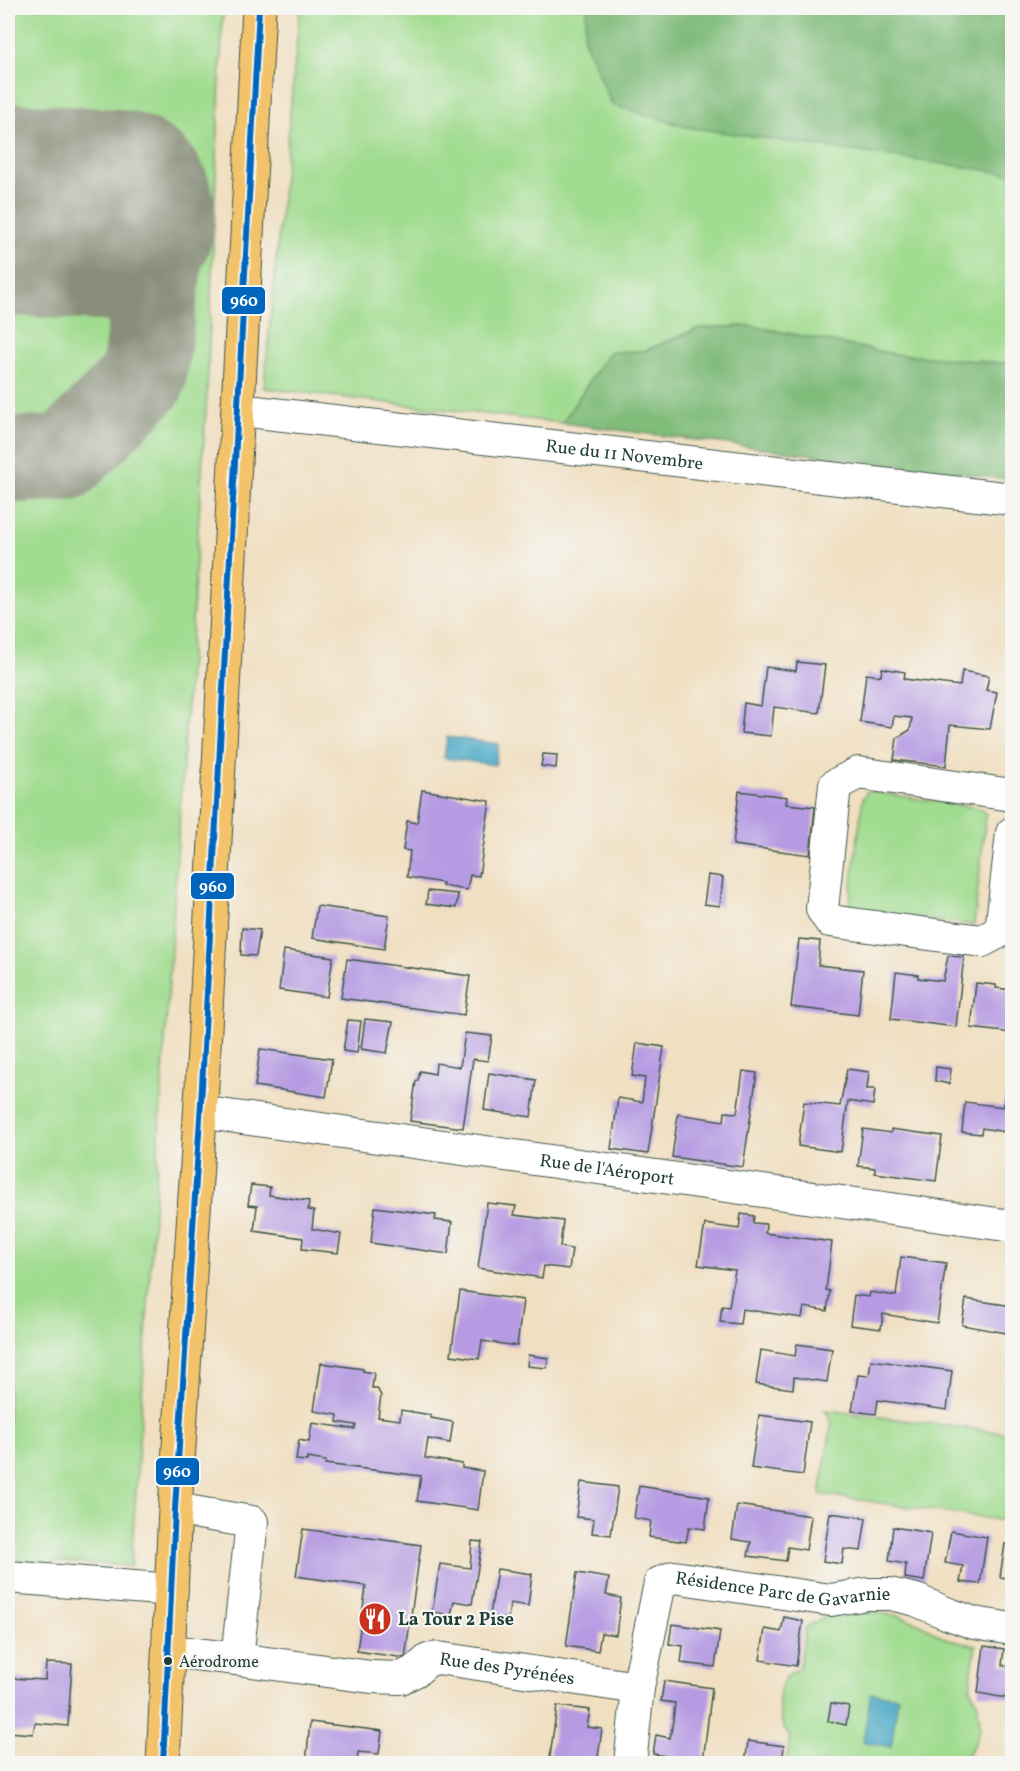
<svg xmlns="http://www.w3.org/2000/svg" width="1020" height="1771" font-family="Vollkorn,serif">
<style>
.green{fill:#a1dc90;stroke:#608c62;stroke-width:1.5}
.forest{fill:#80bc7a;stroke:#507c57;stroke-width:1.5}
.water{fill:#47a7c6;stroke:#33727d;stroke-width:1.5}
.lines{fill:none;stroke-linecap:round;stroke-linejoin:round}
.taxiway{stroke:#888e7a;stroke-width:86}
.runway{stroke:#888e7a;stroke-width:213}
.building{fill:#b69be2}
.minor-casing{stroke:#3e5549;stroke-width:34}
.major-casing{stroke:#3e5549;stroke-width:35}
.minor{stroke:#fff;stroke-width:32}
.major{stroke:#f2c36a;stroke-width:33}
.bus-1-casing{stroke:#f6f6f2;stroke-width:10}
.bus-1{stroke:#0065bd;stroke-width:6}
.bus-dot{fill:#1f3d34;stroke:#f6f6f2;stroke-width:2}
.labels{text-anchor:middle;stroke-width:4.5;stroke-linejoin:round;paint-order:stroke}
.bus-label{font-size:16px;fill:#1f3d34;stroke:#f6f6f2;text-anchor:start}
.street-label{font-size:18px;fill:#1f3d34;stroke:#f6f6f2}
.poi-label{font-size:18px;font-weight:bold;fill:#1f3d34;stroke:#f6f6f2;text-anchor:start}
.line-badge{stroke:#f6f6f2;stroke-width:2}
.badge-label{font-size:16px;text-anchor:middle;font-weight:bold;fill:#fff}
</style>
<rect width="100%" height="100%" fill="#f6f6f2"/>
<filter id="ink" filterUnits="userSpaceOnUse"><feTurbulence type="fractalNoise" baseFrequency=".0167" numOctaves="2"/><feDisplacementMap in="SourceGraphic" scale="12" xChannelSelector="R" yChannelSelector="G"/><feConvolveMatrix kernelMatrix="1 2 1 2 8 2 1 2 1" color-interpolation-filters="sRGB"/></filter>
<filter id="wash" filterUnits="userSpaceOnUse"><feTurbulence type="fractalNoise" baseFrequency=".008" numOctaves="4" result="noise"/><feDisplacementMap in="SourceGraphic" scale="24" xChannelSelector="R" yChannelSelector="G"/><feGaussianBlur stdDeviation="1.35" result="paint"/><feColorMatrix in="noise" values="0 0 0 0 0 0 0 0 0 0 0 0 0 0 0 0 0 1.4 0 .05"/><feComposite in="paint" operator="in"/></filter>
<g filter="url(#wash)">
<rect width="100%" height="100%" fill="#f0dfc1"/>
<!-- green -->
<g class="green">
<polygon points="8,8 223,8 207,392 131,1566 8,1559"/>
<polygon points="300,8 1012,8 1012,364 893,354 751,326 700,328 644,351 609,352 562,423 264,388"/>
<polygon points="867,791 979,808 986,814 974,925 855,912 849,906 863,798"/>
<polygon points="825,1410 1012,1434 1012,1522 820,1494 832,1422"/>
<path d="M845 1612H870L900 1616 922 1625 944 1638 976 1645 970 1688 978 1704 980 1729 975 1743 962 1763H786L790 1736C777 1724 776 1695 784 1680 788 1674 793 1671 799 1668L806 1627 822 1618Z"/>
</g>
<!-- forest -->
<g class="forest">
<polygon points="587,8 1012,8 1012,174 687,127 612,105 584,39"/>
<polygon points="751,326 893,354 1012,364 1012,480 562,423 609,352 644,351 700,328"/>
</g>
<!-- water -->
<g class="water">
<polygon points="447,737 499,744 495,765 444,758"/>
<polygon points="871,1693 898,1697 891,1747 863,1742"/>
</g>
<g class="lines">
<!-- taxiway -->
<polyline class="taxiway" points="8,460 65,458 143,379 163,238"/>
<!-- runway -->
<polyline class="runway" points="8,209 109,215"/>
</g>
<g id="blocks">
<!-- building -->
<g class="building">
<polygon points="797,662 825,665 819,713 774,707 771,736 741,733 744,703 761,706 766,667 796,671"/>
<polygon points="882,668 905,672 904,679 960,686 962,671 989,676 986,690 997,692 990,729 950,725 946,766 894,760 897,738 910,730 912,718 894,716 892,727 860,722 866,674 881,676"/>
<polygon points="543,754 557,755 556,768 541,766"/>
<polygon points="422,790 490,801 479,876 470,875 467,890 442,886 443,883 407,877 410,851 403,850 407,821 417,823"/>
<polygon points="739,791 787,797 786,804 815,807 810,855 733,845"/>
<polygon points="708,875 723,877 720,906 704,904"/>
<polygon points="428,891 458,894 456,908 426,904"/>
<polygon points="317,906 389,916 384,949 312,938"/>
<polygon points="242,928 260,930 256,956 241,955"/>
<polygon points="799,939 820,941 818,965 863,970 858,1015 791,1007"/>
<polygon points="284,950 333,957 327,997 279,990"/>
<polygon points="948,956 964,957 956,1027 891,1019 896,972 918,975 918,978 943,981"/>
<polygon points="347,959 470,976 464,1015 341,998"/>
<polygon points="976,983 996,985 996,988 1012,990 1012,1033 971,1028"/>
<polygon points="365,1019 393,1022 387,1053 361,1049"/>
<polygon points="348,1020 361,1021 357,1053 343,1051"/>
<polygon points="465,1033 492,1036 488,1061 473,1059 463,1128 410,1121 416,1081 418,1081 420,1071 435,1074 436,1063 460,1067"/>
<polygon points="637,1043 664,1047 648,1154 611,1149 618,1098 642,1102 645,1078 632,1076"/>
<polygon points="260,1049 332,1059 326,1097 255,1086"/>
<polygon points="936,1067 951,1069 949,1084 935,1081"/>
<polygon points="847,1069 869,1072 867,1089 875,1089 873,1105 848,1101 841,1152 798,1146 804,1102 840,1106"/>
<polygon points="743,1071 757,1073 743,1167 672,1157 678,1114 724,1121 725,1112 737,1113"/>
<polygon points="489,1073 536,1080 531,1117 484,1110"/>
<polygon points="1005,1097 1012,1098 1012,1133 982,1128 981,1134 962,1132 965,1102 1003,1107"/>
<polygon points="863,1129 891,1133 891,1129 942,1136 936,1181 875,1173 875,1168 858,1166"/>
<polygon points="251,1185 270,1187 269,1195 309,1201 308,1210 314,1211 312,1229 341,1234 338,1253 302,1249 303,1238 254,1231 257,1206 248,1205"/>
<polygon points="487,1203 516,1206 514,1215 563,1221 560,1247 572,1249 569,1269 544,1266 542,1278 478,1268"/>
<polygon points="375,1207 436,1215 435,1220 452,1222 448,1254 371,1243"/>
<polygon points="741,1214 754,1216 753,1223 766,1224 765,1233 832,1242 826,1290 830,1291 827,1311 804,1307 802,1318 742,1309 740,1324 720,1322 722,1306 729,1307 735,1270 698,1265 705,1224 739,1229"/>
<polygon points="901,1257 946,1263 937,1323 883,1314 881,1329 850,1325 854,1295 869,1297 870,1292 896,1296"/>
<polygon points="460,1291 523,1300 517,1346 482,1341 479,1359 451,1355"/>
<polygon points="966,1299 1012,1306 1012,1334 962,1325"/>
<polygon points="797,1344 832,1349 827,1382 794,1377 793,1389 756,1384 761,1350 795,1356"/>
<polygon points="528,1355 548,1358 547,1368 527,1366"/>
<polygon points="871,1360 952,1371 947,1410 878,1400 876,1414 852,1411 858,1375 869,1376"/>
<polygon points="321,1363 363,1369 363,1371 374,1373 372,1388 377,1388 381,1396 378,1417 400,1420 401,1410 431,1415 431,1418 453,1422 450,1443 428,1439 425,1458 462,1464 462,1468 483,1471 478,1510 417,1501 421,1476 325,1464 326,1461 307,1458 307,1461 296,1460 299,1440 309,1442 312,1423 355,1429 356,1425 337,1422 338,1415 314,1411"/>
<polygon points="759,1415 810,1422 803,1475 751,1468"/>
<polygon points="581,1482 618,1487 611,1535 592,1533 594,1519 576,1517"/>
<polygon points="639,1486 709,1497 705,1529 689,1527 686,1542 649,1537 651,1521 634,1518"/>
<polygon points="737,1505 811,1516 806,1550 788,1547 786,1561 748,1556 751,1542 732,1539"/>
<polygon points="830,1513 866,1518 861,1551 844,1549 842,1564 823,1561"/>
<polygon points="893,1527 931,1533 924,1581 905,1578 906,1564 889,1561"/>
<polygon points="303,1529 421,1545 405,1658 357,1651 366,1586 296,1576"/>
<polygon points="951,1531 987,1537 980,1584 960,1582 963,1566 945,1563"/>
<polygon points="472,1541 482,1542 472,1604 454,1601 451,1615 432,1612 440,1564 470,1568"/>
<polygon points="1005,1544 1012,1545 1012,1579 1000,1577"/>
<polygon points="497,1569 532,1574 528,1606 510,1603 508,1619 490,1616"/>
<polygon points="577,1573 609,1578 606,1595 621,1598 616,1635 601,1633 598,1651 566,1646"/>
<polygon points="784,1617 803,1621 796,1666 760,1660 765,1629 781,1632"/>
<polygon points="672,1624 720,1631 715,1667 681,1663 683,1646 669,1644"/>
<polygon points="984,1646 1004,1649 1002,1665 1012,1667 1012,1699 978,1693"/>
<polygon points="46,1663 72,1664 68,1726 35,1723 33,1734 8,1732 8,1678 45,1680"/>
<polygon points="664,1681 712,1688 703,1761 653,1754 656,1735 670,1738 673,1721 675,1703 661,1701"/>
<polygon points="831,1703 849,1706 846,1725 828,1721"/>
<polygon points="557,1706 590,1710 587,1727 602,1729 597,1764 549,1764"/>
<polygon points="310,1722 382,1731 379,1754 358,1752 357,1764 306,1764"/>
<polygon points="748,1741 784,1746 782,1764 745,1764"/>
</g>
</g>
</g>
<g filter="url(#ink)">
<use href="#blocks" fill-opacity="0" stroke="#3e5549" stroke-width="1.5"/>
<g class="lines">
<!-- minor casing -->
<g class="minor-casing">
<g id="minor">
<path id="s1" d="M239 410 1012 499"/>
<polyline points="1012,795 858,773 835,785 822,909 830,921 982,941 1001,931 1012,833"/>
<path id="s2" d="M200 1112 1012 1226"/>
<polyline points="8,1577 172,1590"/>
<polyline points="170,1651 237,1659 252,1522 175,1509"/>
<path id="s3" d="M237 1659 371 1677 401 1678 417 1670 428 1660 438 1658 638 1688"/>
<path id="s4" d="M630 1764 638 1688 660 1583 674 1577 831 1600 867 1594H890L916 1600 946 1613 974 1623 1012 1629"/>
</g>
</g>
<!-- major casing -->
<g class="major-casing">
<polyline id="major" points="163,1764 175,1509 202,1086 259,8"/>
</g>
<!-- minor -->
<use href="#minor" class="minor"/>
<!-- major -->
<use href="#major" class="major"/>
<!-- bus-1 casing -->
<g class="bus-1-casing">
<polyline id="bus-1" points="163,1764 175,1509 202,1086 259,8"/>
</g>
<!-- bus-1 -->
<use href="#bus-1" class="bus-1"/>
</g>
</g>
<!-- icons -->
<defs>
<g id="restaurant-disc" transform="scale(1.725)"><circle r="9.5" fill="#c8321e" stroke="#f6f6f2"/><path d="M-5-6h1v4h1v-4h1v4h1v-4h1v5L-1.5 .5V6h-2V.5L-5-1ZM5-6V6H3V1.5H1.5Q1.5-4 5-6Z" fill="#fff"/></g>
</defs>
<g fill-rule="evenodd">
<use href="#restaurant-disc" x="375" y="1619"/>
</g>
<!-- markers -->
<circle class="bus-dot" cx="168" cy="1661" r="5"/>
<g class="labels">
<!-- bus labels -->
<g class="bus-label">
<text x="179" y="1667">Aérodrome</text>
</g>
<!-- street labels -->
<g class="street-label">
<text dy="6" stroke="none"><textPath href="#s1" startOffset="388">Rue du 11 Novembre</textPath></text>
<text dy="6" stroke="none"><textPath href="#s2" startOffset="411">Rue de l'Aéroport</textPath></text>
<text dy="6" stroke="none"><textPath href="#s4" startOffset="309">Résidence Parc de Gavarnie</textPath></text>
<text dy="6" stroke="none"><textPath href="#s3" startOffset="278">Rue des Pyrénées</textPath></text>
</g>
<!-- poi labels -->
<g class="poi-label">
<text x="398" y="1625">La Tour 2 Pise</text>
</g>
</g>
<g class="line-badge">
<rect x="221" y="286" width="45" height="29" rx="6" fill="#0065bd"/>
<rect x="190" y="872" width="45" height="28" rx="6" fill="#0065bd"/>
<rect x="155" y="1457" width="45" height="29" rx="6" fill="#0065bd"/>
</g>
<g class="badge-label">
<text x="244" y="306">960</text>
<text x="213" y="892">960</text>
<text x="177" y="1477">960</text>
</g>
<!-- margin -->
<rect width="1020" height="1771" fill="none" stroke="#f6f6f2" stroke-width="30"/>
</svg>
